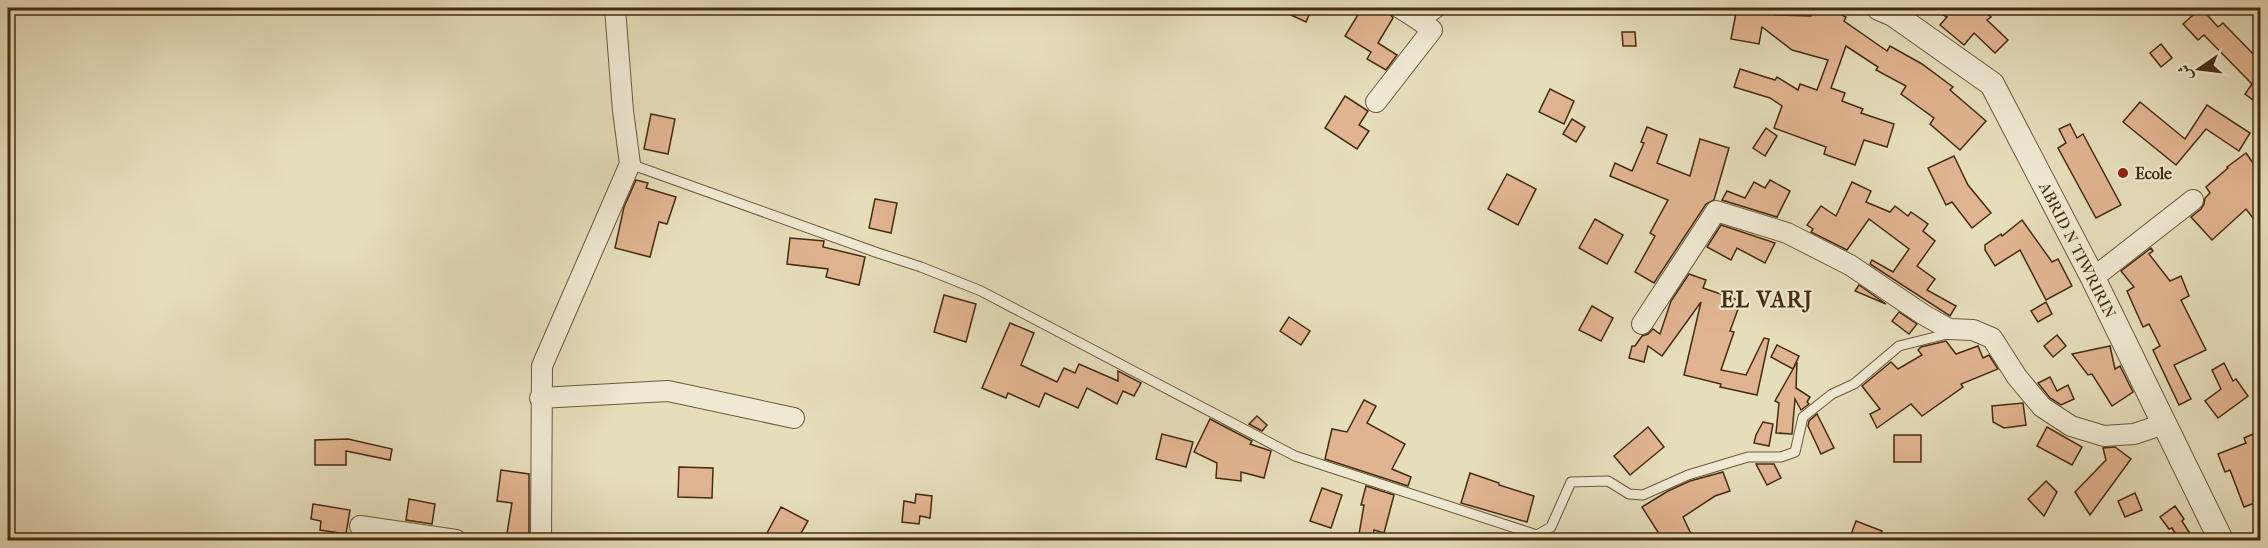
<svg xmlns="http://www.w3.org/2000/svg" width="2268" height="548" font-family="'IM FELL French Canon',Amiri,serif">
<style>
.building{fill:#e1b491;stroke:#452c0e;stroke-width:1.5}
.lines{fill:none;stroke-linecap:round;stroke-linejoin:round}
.service-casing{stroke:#6d5839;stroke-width:11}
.minor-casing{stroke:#6d5839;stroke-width:22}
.tertiary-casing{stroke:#6d5839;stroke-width:26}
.path{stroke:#452c0e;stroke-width:3;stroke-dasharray:1.5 3;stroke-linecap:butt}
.service{stroke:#efe9d3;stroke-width:9}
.minor{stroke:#efe9d3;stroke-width:20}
.tertiary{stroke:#efe9d3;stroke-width:24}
.poi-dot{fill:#8f2418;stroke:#efe9d3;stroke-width:2}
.labels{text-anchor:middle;stroke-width:4.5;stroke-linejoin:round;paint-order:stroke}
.poi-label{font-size:16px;font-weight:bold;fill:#452c0e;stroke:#efe9d3;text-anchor:start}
.street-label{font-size:16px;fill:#452c0e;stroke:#efe9d3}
.district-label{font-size:22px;font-weight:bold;letter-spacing:1.5px;fill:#452c0e;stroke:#efe9d3}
</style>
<rect width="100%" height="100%" fill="#e6ddbb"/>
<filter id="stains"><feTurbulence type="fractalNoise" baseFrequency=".00333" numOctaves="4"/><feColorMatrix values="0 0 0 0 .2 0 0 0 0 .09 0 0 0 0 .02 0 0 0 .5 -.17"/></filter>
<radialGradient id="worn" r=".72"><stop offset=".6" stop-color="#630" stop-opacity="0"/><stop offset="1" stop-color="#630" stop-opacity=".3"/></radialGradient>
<!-- building -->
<g class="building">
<polygon points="1276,8 1312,8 1306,22"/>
<polygon points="1362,8 1382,8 1389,12 1393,18 1378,43 1397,55 1386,70 1367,59 1371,52 1345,36"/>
<polygon points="1737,8 1778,8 1776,15 1811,16 1816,8 1829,8 1846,17 1844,21 1887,51 1890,46 1922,64 1953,87 1950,90 1986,121 1960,150 1930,124 1934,118 1901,94 1906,86 1876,70 1878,67 1846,46 1831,88 1845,93 1842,101 1863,109 1861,113 1894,124 1887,147 1864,140 1855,165 1824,154 1826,147 1774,128 1782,106 1770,98 1734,87 1740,69 1775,80 1777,77 1798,90 1800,84 1817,90 1828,60 1792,50 1762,27 1759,44 1731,39"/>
<polygon points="1930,8 1982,8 1991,17 1987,20 2008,40 1995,53 1974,33 1964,45 1940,25 1947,17"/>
<polygon points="2201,8 2218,27 2223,23 2260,61 2260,105 2245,94 2252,84 2204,35 2198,40 2183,24"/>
<polygon points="1622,32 1635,32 1636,46 1623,46"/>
<polygon points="2161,44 2172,58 2161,67 2150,53"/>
<polygon points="1550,89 1574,101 1564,124 1539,112"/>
<polygon points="1345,96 1368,111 1359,125 1369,131 1357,149 1325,128"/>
<polygon points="2140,102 2185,139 2207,105 2250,133 2239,151 2206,129 2176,165 2123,122"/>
<polygon points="651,114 675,119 668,154 644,149"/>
<polygon points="1572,119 1585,127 1576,142 1563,134"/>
<polygon points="2070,124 2077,138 2083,134 2121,205 2096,218 2058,148 2066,143 2059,129"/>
<polygon points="1647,127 1667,135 1657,163 1690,176 1700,139 1729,148 1714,200 1706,204 1654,283 1635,272 1655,236 1650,233 1668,200 1610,176 1615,163 1632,171 1644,143 1641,142"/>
<polygon points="1766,128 1777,136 1765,156 1753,148"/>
<polygon points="2246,153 2260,173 2260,227 2246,209 2212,240 2191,217 2201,209 2204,204 2205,198 2210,193 2206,187 2228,168 2227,167"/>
<polygon points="1954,156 1968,185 1991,213 1972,228 1952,202 1946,205 1928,168"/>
<polygon points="1507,174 1536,189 1518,225 1488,209"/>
<polygon points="636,180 648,183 646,188 676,197 667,224 659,222 650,257 615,248 624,207"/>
<polygon points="1770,180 1790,191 1777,217 1722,200 1727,191 1745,198 1754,182 1765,188"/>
<polygon points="1852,182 1871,191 1866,202 1890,212 1895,206 1908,216 1911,212 1928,224 1923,231 1935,241 1917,266 1935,279 1927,290 1956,306 1950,316 1870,264 1872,260 1893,272 1909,249 1869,219 1847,250 1811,232 1813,229 1807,225 1821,206 1836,216"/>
<polygon points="875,199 897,203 891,233 869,228"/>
<polygon points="1595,219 1623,235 1607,264 1579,248"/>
<polygon points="2022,220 2052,262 2058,259 2072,286 2046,300 2020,250 1995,266 1985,250 1985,245 2001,234 2002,236"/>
<polygon points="1721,225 1775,243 1765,263 1737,248 1731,260 1707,247"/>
<polygon points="790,238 824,241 823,247 865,257 859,285 826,277 828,269 787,264"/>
<polygon points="2151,248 2153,251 2149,254 2170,281 2181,276 2189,296 2181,300 2206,350 2174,365 2191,399 2179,405 2153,350 2160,346 2149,324 2143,327 2127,291 2134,287 2121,271"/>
<polygon points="1689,274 1706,280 1703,288 1741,301 1730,331 1734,332 1721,370 1746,375 1764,338 1769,339 1757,395 1720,387 1721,384 1684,375 1701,302 1662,356 1648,346 1644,362 1629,358 1632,346 1635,346 1642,336 1648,334 1653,329 1660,334 1671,301"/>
<polygon points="1859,285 1886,304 1855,291"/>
<polygon points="944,295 976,304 966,342 934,332"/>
<polygon points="2046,302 2052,314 2038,322 2031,311"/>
<polygon points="1592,306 1613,318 1601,341 1579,330"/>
<polygon points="1899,312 1917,324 1909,334 1892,321"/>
<polygon points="1289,317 1310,331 1301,345 1280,331"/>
<polygon points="1010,323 1034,333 1021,365 1057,382 1064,368 1075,373 1079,364 1118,381 1118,371 1141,383 1134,396 1123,391 1117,404 1087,388 1078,408 1045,393 1039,407 1008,393 1006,398 982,388"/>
<polygon points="2057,335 2066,346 2053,357 2044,346"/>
<polygon points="1946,341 1956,354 1978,346 1983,358 1989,355 1998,369 1961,384 1963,387 1922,416 1911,404 1877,428 1870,414 1880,409 1862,386 1891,362 1898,369 1922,355 1918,350 1921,347"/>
<polygon points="1777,345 1799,356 1793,369 1771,357"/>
<polygon points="2110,346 2115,369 2120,366 2133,392 2112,406 2092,374 2088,375 2072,354"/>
<polygon points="1797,362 1796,388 1810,397 1807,402 1809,404 1801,410 1795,399 1792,434 1776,433 1779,403 1775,401"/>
<polygon points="2224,363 2233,381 2236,379 2248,396 2218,418 2205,401 2221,389 2212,370"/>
<polygon points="2050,377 2057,391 2068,385 2074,399 2061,405 2050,398 2038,383"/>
<polygon points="1364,400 1376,406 1367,423 1405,444 1392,469 1411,477 1408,486 1325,459 1332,429 1347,432"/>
<polygon points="2023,403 2026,425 2004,428 1993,422 1992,406"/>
<polygon points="1817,414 1834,448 1821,454 1808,426 1809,421"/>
<polygon points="1257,416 1267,425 1262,431 1249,424"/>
<polygon points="1210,419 1252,441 1250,444 1271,451 1264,478 1241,472 1241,481 1216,478 1217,463 1194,452"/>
<polygon points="1763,422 1773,424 1769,446 1754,443 1756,435"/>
<polygon points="1648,427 1664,447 1630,475 1614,456"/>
<polygon points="2047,427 2082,447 2072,465 2037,446"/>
<polygon points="2260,431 2260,501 2244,507 2230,470 2225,472 2218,454 2246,443 2244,438"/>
<polygon points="1162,434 1193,442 1186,467 1156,459"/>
<rect x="1894" y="435" width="27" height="27"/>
<polygon points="348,439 392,449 390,460 346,451 346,465 315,465 315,440"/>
<polygon points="2115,447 2131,459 2090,515 2075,492 2106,460 2103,448"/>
<polygon points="1756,464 1774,464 1781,478 1767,485"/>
<polygon points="679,467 713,468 712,498 678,497"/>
<polygon points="501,470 529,474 529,540 506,539 512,503 497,501"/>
<polygon points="1723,472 1730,491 1715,496 1683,517 1694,540 1663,540 1642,507 1668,491 1690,481"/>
<polygon points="1470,473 1499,483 1499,485 1534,496 1527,522 1461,503"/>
<polygon points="2046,481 2057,492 2044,516 2028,499"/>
<polygon points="1366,486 1394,495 1384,533 1374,530 1372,540 1358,540 1364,505 1361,505"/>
<polygon points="1322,488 1342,495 1331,528 1310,521"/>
<polygon points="2135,493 2142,510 2125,517 2118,501"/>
<polygon points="916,494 932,496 930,518 920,516 919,524 902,522 904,501 915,503"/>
<polygon points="409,499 435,504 432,524 406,520"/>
<polygon points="313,504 350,510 346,534 320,530 321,521 311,519"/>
<polygon points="2175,506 2184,519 2182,521 2194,540 2179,540 2172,528 2169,529 2160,517"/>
<polygon points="781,507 808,521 797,540 777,540 766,535"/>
<polygon points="1856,521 1882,531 1878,540 1849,540"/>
</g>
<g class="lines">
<!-- service casing -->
<g class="service-casing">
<polyline id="service" points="630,164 878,253 921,267 981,291 1295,456 1537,535 1551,527 1571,482 1608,481 1629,494 1643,495 1688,475 1748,457 1781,457 1795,452 1803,417 1832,394 1854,384 1899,346 1951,333"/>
</g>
<!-- minor casing -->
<g class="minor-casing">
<g id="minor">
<polyline points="1400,8 1419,20 1435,8"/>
<polyline points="1376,102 1432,30 1419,20"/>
<polyline points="2093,278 2193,200"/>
<polyline points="1642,324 1716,211 1787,233 1850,265 1924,315 1949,329 1973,330 1992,338 2017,377 2042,407 2071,426 2104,436 2134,434 2164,424"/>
<polyline points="540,398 668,391 794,418"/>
<polyline points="360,526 456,540"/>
<polyline points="541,540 542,366 630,164 623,111 615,8"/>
</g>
</g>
<!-- tertiary casing -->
<g class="tertiary-casing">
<polyline id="tertiary" points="1879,8 1893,14 1992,84 2093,278 2221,540"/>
</g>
<!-- path -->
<polyline class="path" points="1561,11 1563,8"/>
<!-- service -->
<use href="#service" class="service"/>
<!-- minor -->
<use href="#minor" class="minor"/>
<!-- tertiary -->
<use href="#tertiary" class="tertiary"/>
</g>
<!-- markers -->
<circle class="poi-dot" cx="2123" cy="173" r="6"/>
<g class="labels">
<!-- poi labels -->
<g class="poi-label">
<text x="2135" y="179">Ecole</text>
</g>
<!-- street labels -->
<g class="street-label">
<text transform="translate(2078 250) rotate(63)" y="6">ABRID N TIWRIRIN</text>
</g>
<!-- district labels -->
<g class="district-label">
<text x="1767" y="307">EL VARJ</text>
</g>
</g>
<!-- margin -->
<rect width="2268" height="548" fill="none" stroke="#e6ddbb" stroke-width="30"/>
<rect x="9" y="9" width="2250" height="530" fill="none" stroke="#452c0e" stroke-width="3"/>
<rect x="15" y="15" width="2238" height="518" fill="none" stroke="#452c0e" stroke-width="1.5"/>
<!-- north arrow -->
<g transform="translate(2199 69) rotate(256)" stroke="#efe9d3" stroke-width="4.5" paint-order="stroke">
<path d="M0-4.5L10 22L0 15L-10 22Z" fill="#452c0e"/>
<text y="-9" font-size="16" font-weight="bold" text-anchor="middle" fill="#452c0e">ش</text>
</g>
<rect width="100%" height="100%" filter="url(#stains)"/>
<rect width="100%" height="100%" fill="url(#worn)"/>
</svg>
